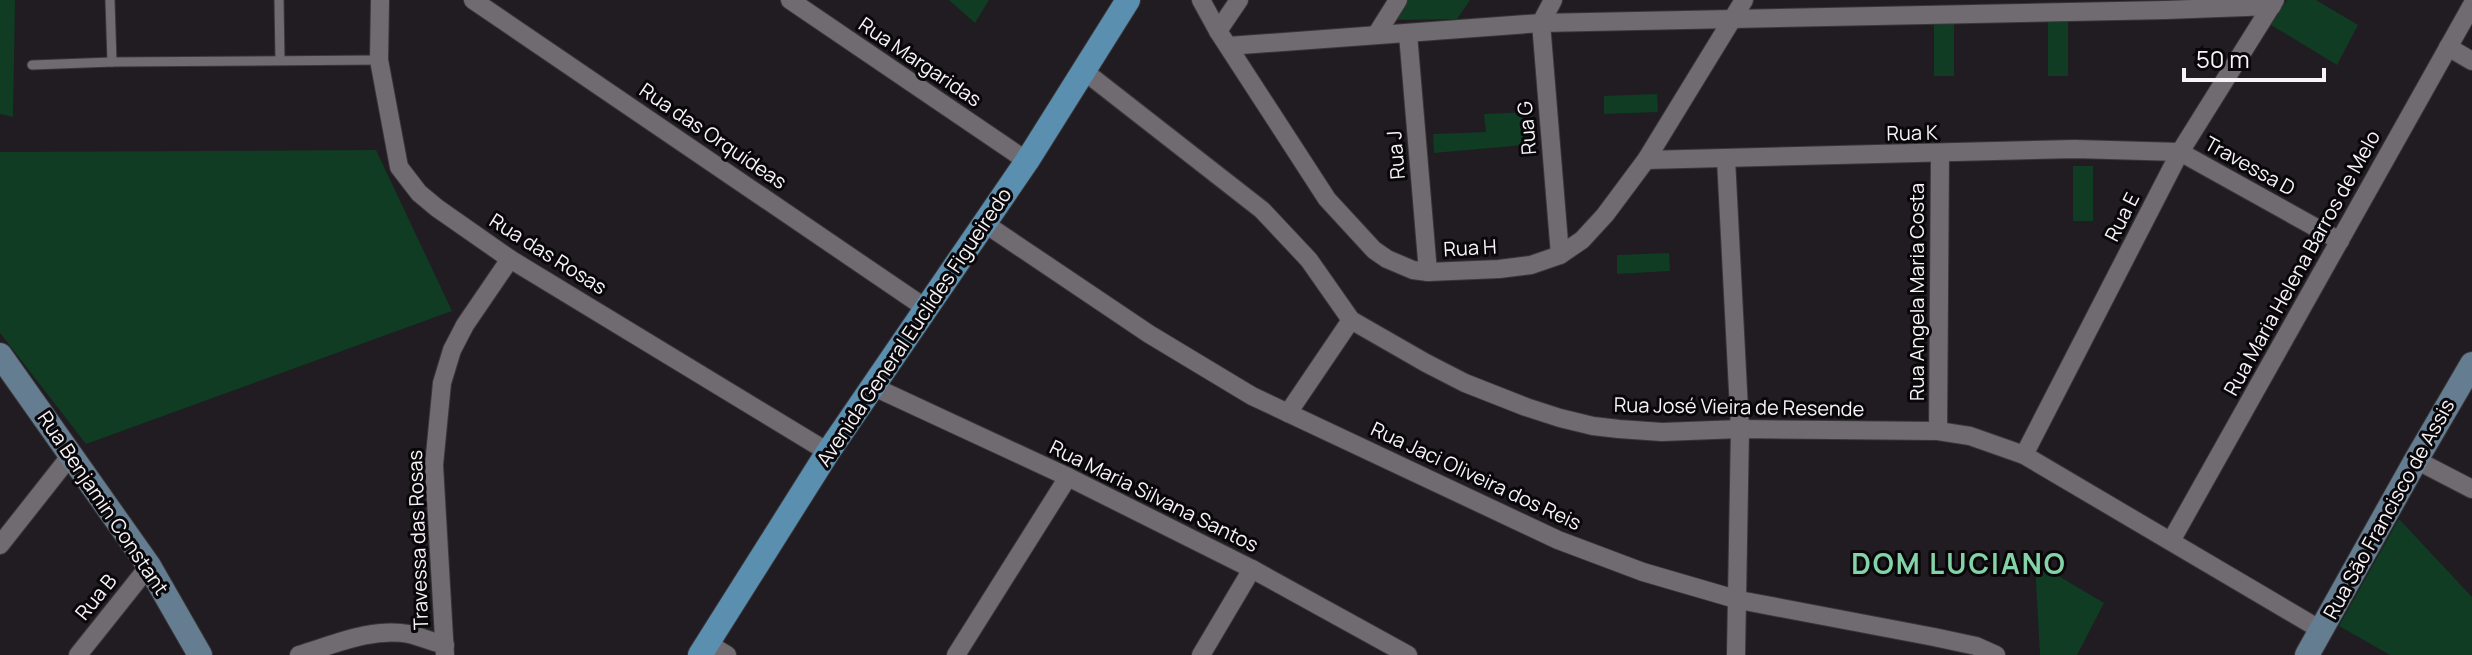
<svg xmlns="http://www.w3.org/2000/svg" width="2472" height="655" font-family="Manrope,sans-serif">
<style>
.green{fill:#0f3c22}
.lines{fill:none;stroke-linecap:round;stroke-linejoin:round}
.lane-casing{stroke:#393639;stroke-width:11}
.street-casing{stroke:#393639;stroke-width:20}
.secondary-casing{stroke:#393639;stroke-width:26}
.primary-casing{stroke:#393639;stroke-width:26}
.lane{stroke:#706b70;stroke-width:9}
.street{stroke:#706b70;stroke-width:18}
.secondary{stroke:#657d90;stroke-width:24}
.primary{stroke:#5a8fb0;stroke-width:24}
.labels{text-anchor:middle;stroke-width:6;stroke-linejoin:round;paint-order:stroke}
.street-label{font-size:20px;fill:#f6f4f7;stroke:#090709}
.district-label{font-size:28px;font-weight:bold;letter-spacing:2px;fill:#84d3a8;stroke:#090709}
</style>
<rect width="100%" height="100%" fill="#201c21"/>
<!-- green -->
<g class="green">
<polygon points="0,0 15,0 13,117 0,114"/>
<polygon points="949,0 989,0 975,23"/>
<polygon points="1404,0 1470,0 1457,19 1391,20"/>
<polygon points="2287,0 2316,0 2358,25 2337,65 2271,25"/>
<polygon points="1954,21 1954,76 1934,76 1934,22"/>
<polygon points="2068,21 2068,76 2048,76 2048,22"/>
<polygon points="1657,94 1658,112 1604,114 1604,96"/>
<polygon points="1532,112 1535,144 1434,153 1433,134 1486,132 1484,114"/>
<polygon points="376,150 452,311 86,444 0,333 0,152"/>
<rect x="2073" y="166" width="20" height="55"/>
<polygon points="1669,253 1670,271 1617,274 1617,255"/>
<polygon points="2399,519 2472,597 2472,655 2390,655 2339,626"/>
<polygon points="2035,562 2104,603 2077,655 2040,655"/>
</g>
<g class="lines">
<!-- lane casing -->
<g class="lane-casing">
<g id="lane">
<polyline points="110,0 112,62"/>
<polyline points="279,0 280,60"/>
<polyline points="32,65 112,62 379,60"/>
</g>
</g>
<!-- street casing -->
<g class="street-casing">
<g id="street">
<polyline points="380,0 379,60 399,167 419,193 437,208 510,259 828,452"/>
<polyline points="473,0 927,309"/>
<polyline points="790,0 1027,161"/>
<polyline points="1201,0 1218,31 1327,199 1374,250 1387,259 1413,270 1428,272 1499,269 1531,265 1560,255 1582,240 1605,215 1646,160 1744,0"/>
<polyline points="1553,0 1541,23 1560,255"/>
<polyline points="1218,31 1239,0"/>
<polyline points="1408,34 1428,272"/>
<polyline points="1376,35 1398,0"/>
<polyline points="1228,46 1541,23 2166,10 2272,6"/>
<polyline points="2448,47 2472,61"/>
<polyline points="1084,71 1262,210 1309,260 1351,320 1426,363 1465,383 1526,407 1560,418 1593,426 1619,429 1662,432 1740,429 1938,431 1970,436 2024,455 2321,630"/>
<polyline points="1726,159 1740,429 1736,655"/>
<polyline points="1646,160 2075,149 2180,152 2340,241"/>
<polyline points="984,223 1149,334 1252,396 1558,540 1643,572 1739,600 1934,637 1976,646 1996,655"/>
<polyline points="874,387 1068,477 1252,569 1408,655"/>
<polyline points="1288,413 1351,320"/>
<polyline points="1938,431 1940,154"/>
<polyline points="2024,455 2180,152 2275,0"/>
<polyline points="2416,460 2472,489"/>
<polyline points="2171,541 2472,5"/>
<polyline points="0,545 71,455"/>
<polyline points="707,643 727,655"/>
<polyline points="78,655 149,566"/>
<path d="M299 655C333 645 372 627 409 634 421 637 433 642 445 645"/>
<polyline points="445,655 434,465 442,383 452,350 465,325 510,259"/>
<polyline points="956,655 1068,477"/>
<polyline points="1201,655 1252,569"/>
</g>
</g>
<!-- secondary casing -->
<g class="secondary-casing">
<g id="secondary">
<polyline points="0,355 149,566 200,655"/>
<polyline points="2307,655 2416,460 2472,364"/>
</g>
</g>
<!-- primary casing -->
<g class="primary-casing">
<polyline id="primary" points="700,655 828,452 1027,161 1128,0"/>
</g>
<!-- lane -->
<use href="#lane" class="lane"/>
<!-- street -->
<use href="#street" class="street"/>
<!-- secondary -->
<use href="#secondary" class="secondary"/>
<!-- primary -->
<use href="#primary" class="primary"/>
</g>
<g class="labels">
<!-- street labels -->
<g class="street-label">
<text transform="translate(920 62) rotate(34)" y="7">Rua Margaridas</text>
<text transform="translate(1527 128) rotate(-95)" y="7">Rua G</text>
<text transform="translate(1912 133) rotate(-1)" y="7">Rua K</text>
<text transform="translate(713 136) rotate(34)" y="7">Rua das Orquídeas</text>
<text transform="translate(1396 155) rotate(-95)" y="7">Rua J</text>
<text transform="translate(2250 166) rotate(29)" y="7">Travessa D</text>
<text transform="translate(2122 217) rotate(-63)" y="7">Rua E</text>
<text transform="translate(1470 248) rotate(-3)" y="7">Rua H</text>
<text transform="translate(548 254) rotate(32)" y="7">Rua das Rosas</text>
<text transform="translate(2302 263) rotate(-61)" y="7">Rua Maria Helena Barros de Melo</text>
<text transform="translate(1917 292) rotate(-90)" y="7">Rua Angela Maria Costa</text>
<text transform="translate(914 327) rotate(-56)" y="7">Avenida General Euclides Figueiredo</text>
<text transform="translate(1739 407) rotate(1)" y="7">Rua José Vieira de Resende</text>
<text transform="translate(1476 476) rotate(25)" y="7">Rua Jaci Oliveira dos Reis</text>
<text transform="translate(1154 496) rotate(26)" y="7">Rua Maria Silvana Santos</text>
<text transform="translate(103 503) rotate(56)" y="7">Rua Benjamin Constant</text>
<text transform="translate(2389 509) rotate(-61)" y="7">Rua São Francisco de Assis</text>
<text transform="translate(418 540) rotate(-92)" y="7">Travessa das Rosas</text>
<text transform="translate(96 597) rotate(-51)" y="7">Rua B</text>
</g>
<!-- district labels -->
<g class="district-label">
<text x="1959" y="574">DOM LUCIANO</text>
</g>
</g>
<!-- scale -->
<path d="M2184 68v12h140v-12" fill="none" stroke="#f6f4f7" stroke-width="4"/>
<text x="2196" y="68" font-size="24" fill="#f6f4f7" stroke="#090709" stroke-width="6" paint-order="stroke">50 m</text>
</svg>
